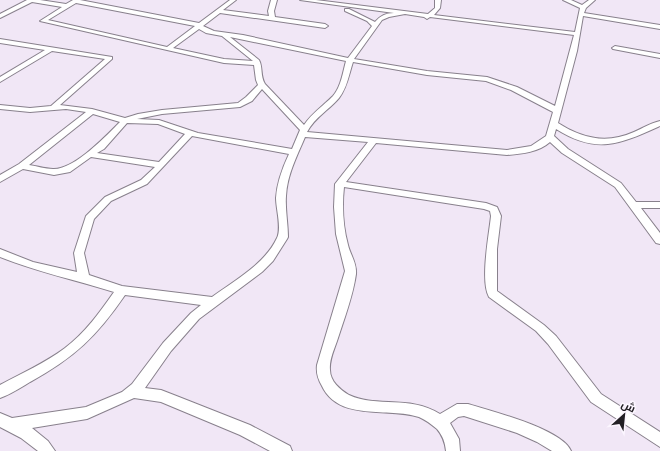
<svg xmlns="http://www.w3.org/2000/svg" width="660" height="451" font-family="Jost,Cairo,sans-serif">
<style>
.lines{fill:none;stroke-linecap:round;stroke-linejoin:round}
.minor-casing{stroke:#88808c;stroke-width:2}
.minor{fill:#fff;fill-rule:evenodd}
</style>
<rect width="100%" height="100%" fill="#f1e7f6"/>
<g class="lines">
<!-- minor casing -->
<g class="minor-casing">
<g id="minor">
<path d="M27 0H40L66 4 73 0H80L199 23 230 0H236L223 10 269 16 268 11 271 0H277L274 11 275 17 325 24 328 26 325 28 220 13 203 26 214 31 243 35 348 58 372 26 367 21 345 11V9H349L375 22C380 16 386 13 394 13L300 0H316L428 14 435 8V0H441L440 8 434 15 575 32 580 8 563 0H571L582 5 589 0H595L586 8 584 13 660 25V29L583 16 577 51 558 123C583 139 607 144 634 132 643 128 651 123 660 121V126C620 144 597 155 556 129L554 136 568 149 621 183 636 202H660V208H641L660 233V244L656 243 615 187 562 153 550 142C539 152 522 154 507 155L376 143 346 182 486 203 497 207 501 216 497 249V291L544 325 556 336 601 394 660 432V447L591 402 548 344 536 331 489 297C480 281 489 235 491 216L490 211 484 209 344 187C342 205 343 227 348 245 350 254 357 263 356 274 353 296 344 319 337 341 334 350 329 360 330 370 330 381 340 390 349 395 377 408 410 395 440 414L457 404H468C491 411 562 429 571 451H552L537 442 517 433 464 416 458 417 450 423 459 439 460 451H446C445 442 443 436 437 429 431 424 426 420 419 417 389 407 339 422 322 386 318 379 316 373 317 365L345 271 336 234 334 207 335 184 368 142 305 137C297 156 287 175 286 196 285 209 288 224 288 237L287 239 273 261 262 272 199 319 171 351 145 388 161 390 179 397 250 425 290 446 292 451H270L240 435 161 402 134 398 87 419 32 428 48 441 55 451H38L21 438 0 427V413L12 418 86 407 122 392 132 384 163 343 191 313 201 305 125 295C97 336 74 358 30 382 20 388 11 394 0 398V385C22 373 45 363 65 348 85 333 100 312 114 292 76 280 37 272 0 257V249L33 262 77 272 74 253 86 216 105 197 141 180 155 167 91 157 70 172 54 175 23 169 0 182V175L19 164 86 112 66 109 30 112 0 109V105L30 108 51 106 105 59 52 51 0 82V77L45 50 0 43V39L112 57V59L60 105 92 109 125 118 138 114 162 110 238 103 246 97 258 85 256 80 254 65 224 63 40 21 62 7 32 2 0 18V14ZM76 3 195 26 167 47 48 20ZM405 14 424 17 427 19 430 17 574 35 555 106 517 87 487 77 427 71 354 59 382 20 389 17ZM199 29 206 33 222 36 253 61 224 59 173 48ZM230 37 346 61C343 72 341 87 333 96 323 106 312 113 304 125L265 84C260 76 263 67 259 60ZM353 62 427 75 486 81 511 90 553 112 546 136 531 146 507 150 307 132C315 117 329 110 339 98 347 88 349 74 353 62ZM262 89 300 130 292 149 198 133 159 120 137 119 162 114 240 107 252 101ZM93 114 120 122C106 136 74 170 53 169 45 169 37 166 29 165ZM127 123 158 124 185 134 159 162 97 153 104 149ZM192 136 289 154C283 167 277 182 276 198 276 209 282 228 277 238 265 264 234 281 212 297L122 286 89 275 84 253 94 219 111 201 147 184Z"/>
<polygon points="615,46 660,54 660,58 613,49 612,48"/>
</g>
</g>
<!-- minor -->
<use href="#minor" class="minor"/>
</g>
<!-- north arrow -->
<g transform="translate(624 415) rotate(27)" stroke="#fcf6ff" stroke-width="3" paint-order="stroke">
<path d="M0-3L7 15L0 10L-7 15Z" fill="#232025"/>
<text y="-6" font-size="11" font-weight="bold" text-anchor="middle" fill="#232025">ش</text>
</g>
</svg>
